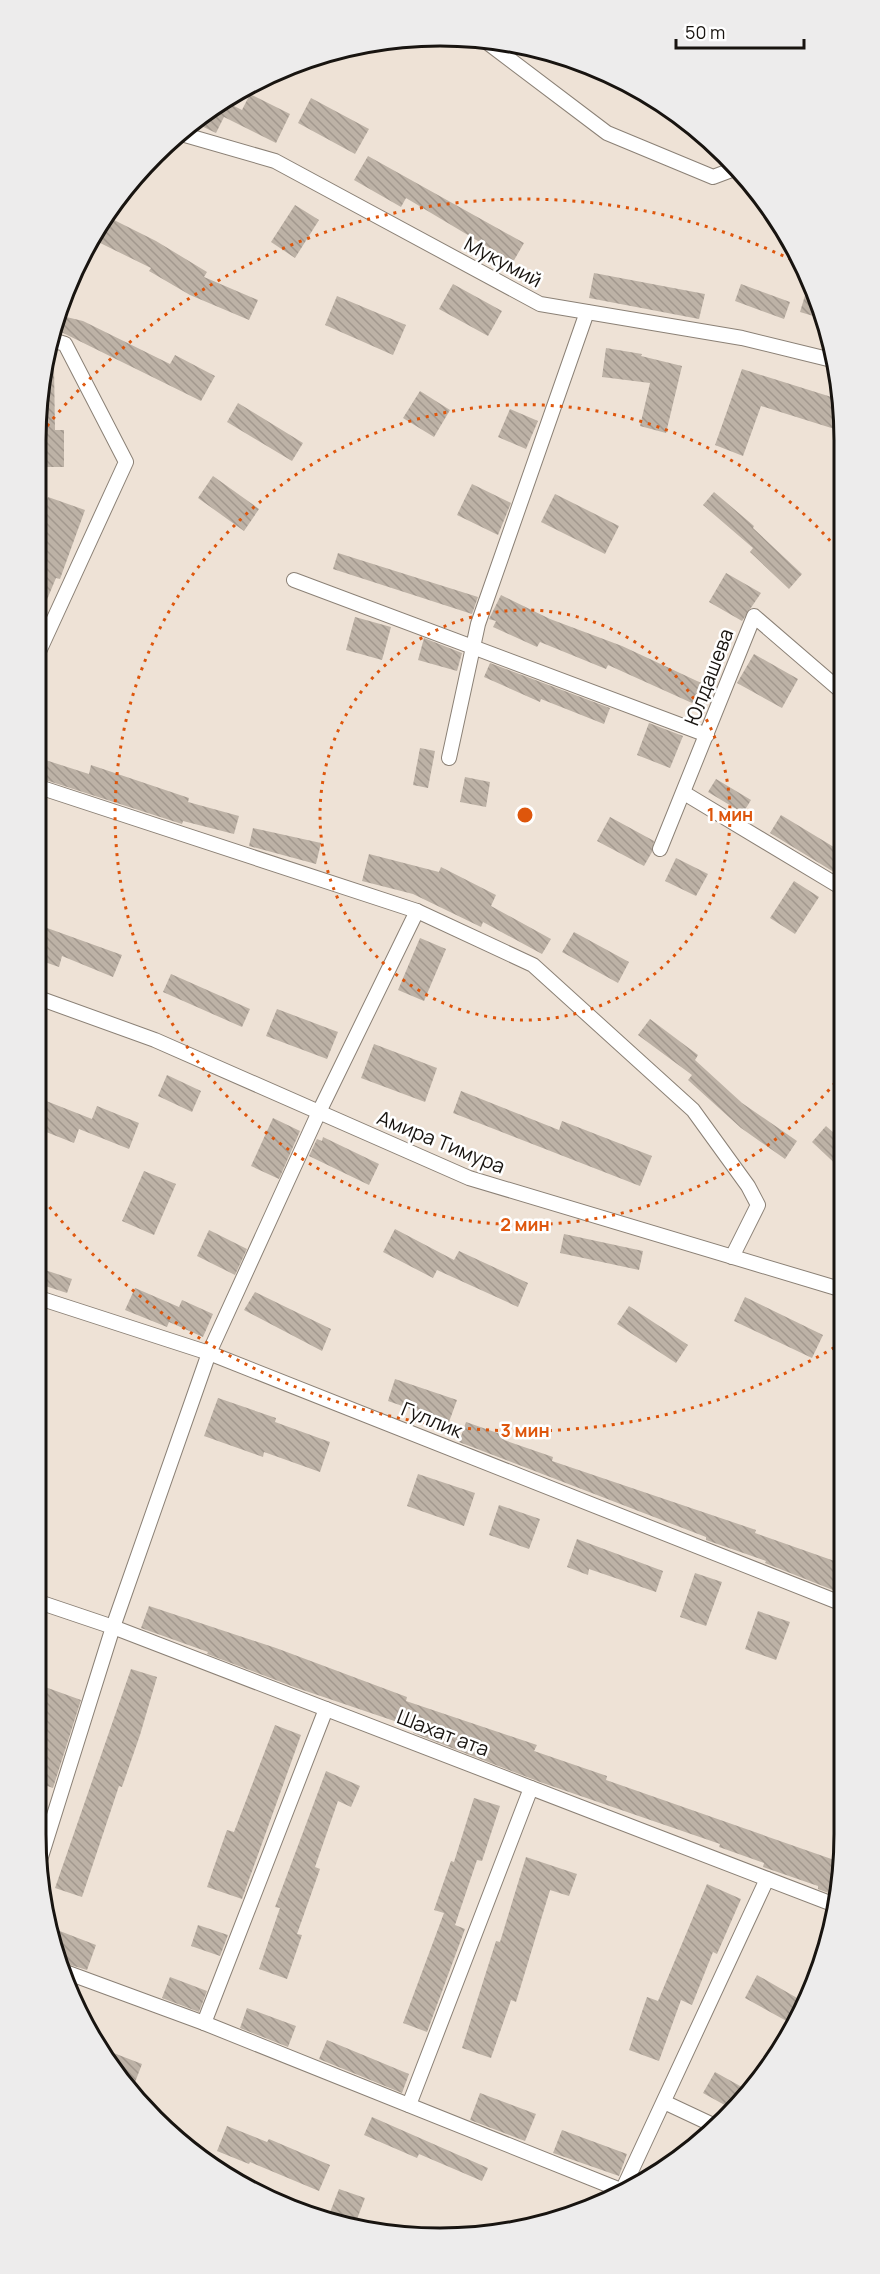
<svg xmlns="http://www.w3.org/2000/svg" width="880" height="2274" font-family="Manrope,sans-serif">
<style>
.building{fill:url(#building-back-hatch)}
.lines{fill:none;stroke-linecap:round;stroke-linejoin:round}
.street-casing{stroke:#8b8176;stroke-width:16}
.street{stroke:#fff;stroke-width:14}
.ring{fill:none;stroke:#de560c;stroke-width:3;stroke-dasharray:3 6}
.labels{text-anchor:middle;stroke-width:5;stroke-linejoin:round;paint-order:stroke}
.street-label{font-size:20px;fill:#181410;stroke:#fff}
.rim{fill:none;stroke:#181410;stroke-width:3}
.centre{fill:#de560c;stroke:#fff;stroke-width:3}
.ring-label{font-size:18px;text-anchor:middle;font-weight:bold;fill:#de560c;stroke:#fff;stroke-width:5;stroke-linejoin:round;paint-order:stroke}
</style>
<defs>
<pattern id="building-back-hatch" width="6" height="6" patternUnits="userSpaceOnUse" patternTransform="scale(1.5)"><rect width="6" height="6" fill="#bdb2a6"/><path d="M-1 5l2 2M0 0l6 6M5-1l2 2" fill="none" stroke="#a2988e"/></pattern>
</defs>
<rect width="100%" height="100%" fill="#eee2d6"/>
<!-- building -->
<g class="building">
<polygon points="236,91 230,104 242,110 250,94 290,114 276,143 224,117 216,133 193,122"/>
<polygon points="311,98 369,129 355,154 298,123"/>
<polygon points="368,156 524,243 513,262 406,198 401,207 354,180"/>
<polygon points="295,205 319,220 295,258 271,242"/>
<polygon points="106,216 156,241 207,272 204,277 258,300 249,320 190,295 149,271 151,268 92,239"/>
<polygon points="594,273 705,294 699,319 589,298"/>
<polygon points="809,282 815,303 820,318 800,312"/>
<polygon points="453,284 502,311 488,336 439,309"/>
<polygon points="741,284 790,302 784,319 735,301"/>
<polygon points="337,296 406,325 393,355 325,325"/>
<polygon points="58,315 83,321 170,364 175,355 215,376 201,401 53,328"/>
<polygon points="606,348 642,354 641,356 682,366 666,433 640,426 650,383 602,377"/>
<polygon points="46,367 54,367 55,430 64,430 64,467 36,467 36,440"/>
<polygon points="742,369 841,400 841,431 761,406 743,456 715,445"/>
<polygon points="420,391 450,410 434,437 403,418"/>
<polygon points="238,403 303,443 292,461 227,422"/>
<polygon points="510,409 538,421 526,449 498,437"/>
<polygon points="213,476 259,509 244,531 198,498"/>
<polygon points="472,484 511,503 498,535 457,515"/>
<polygon points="714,492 754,526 753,528 802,574 789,589 750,552 753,548 703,505"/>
<polygon points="555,494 619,526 605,554 541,522"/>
<polygon points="48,497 85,510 60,579 56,578 36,626 36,529"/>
<polygon points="338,553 478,597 472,614 333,569"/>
<polygon points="726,573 761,593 742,621 709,602"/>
<polygon points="501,595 550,619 622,646 712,688 703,708 608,665 606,669 540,642 537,647 493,627 496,621 489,619"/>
<polygon points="355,617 391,627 382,660 346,650"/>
<polygon points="424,638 462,653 457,671 418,660"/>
<polygon points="754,654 798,679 782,708 737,683"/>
<polygon points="490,663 610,708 604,724 541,699 540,702 484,677"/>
<polygon points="649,723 683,736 670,768 637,755"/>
<polygon points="420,748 435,751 428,788 413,785"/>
<polygon points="36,757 89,774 91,765 189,798 188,802 239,816 234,834 183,821 182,824 36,777"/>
<polygon points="465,777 490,782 486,807 460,802"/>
<polygon points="716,779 751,800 743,813 708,792"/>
<polygon points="781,815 842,852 842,877 770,833"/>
<polygon points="610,817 654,841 652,852 644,866 597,841"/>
<polygon points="253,828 321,843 316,864 249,846"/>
<polygon points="369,854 439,872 441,867 496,895 491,906 551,939 542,954 483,922 481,927 413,894 362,881"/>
<polygon points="676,858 708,874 696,896 665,881"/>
<polygon points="794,881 819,897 795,934 770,918"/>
<polygon points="36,924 122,955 113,977 62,956 59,967 36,959"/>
<polygon points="574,932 629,962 618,983 562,952"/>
<polygon points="420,938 446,949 424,1001 398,990"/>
<polygon points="171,974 250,1009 242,1027 163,992"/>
<polygon points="277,1009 338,1032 327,1059 266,1036"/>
<polygon points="650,1019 698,1055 695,1060 742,1103 797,1141 785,1159 741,1128 688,1080 692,1075 638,1035"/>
<polygon points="374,1044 437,1068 425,1102 361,1078"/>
<polygon points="167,1075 201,1091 192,1112 158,1096"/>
<polygon points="461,1091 559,1130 562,1121 652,1156 640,1186 453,1113"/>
<polygon points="36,1097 92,1119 97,1106 139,1123 129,1149 79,1129 74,1143 36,1128"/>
<polygon points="273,1118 300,1131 279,1179 251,1166"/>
<polygon points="826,1126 842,1140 842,1170 812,1142"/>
<polygon points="323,1137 379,1164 369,1185 309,1156 317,1139 322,1141"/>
<polygon points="144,1171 176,1184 154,1235 122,1221"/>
<polygon points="395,1229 454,1260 459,1251 528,1283 518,1307 437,1270 433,1278 383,1252"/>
<polygon points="209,1230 247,1249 235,1275 197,1256"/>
<polygon points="564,1234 643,1251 639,1270 560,1253"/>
<polygon points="36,1267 72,1279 67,1293 36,1283"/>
<polygon points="135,1288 179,1307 182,1300 213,1314 203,1337 169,1322 167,1327 125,1310"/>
<polygon points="255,1292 331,1329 322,1351 244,1310"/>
<polygon points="745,1297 823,1335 812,1358 734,1321"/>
<polygon points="629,1306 688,1345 676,1363 617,1324"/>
<polygon points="395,1379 457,1400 449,1422 388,1401"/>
<polygon points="218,1398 276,1418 275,1422 330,1442 320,1472 264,1452 263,1457 204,1436"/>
<polygon points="466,1422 506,1436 504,1440 553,1457 552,1461 756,1530 755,1533 843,1564 843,1594 765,1563 766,1561 706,1540 706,1537 459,1442"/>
<polygon points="418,1474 475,1493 464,1526 407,1506"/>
<polygon points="499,1505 540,1519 529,1549 489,1535"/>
<polygon points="577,1539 663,1571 656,1592 589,1569 588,1575 567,1567"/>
<polygon points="695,1573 722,1582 706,1626 680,1617"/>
<polygon points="149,1606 276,1648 407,1697 406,1701 537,1745 534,1751 607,1776 606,1780 840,1862 836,1896 818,1889 818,1886 763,1867 764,1863 719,1847 720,1844 540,1782 413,1733 415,1728 297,1688 207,1654 208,1652 141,1628"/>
<polygon points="758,1611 790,1622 776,1660 745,1649"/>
<polygon points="131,1669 157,1677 140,1735 122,1787 119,1786 82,1897 55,1888"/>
<polygon points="45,1687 81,1700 53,1788 36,1782 36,1737 41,1723 36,1721 36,1711"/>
<polygon points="275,1725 301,1735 242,1899 207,1887 227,1830 234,1832"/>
<polygon points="326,1771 360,1786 351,1807 338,1801 315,1867 320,1869 297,1934 302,1935 287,1979 259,1969 280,1908 275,1907"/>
<polygon points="474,1798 500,1806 482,1861 477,1860 455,1925 465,1929 427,2032 403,2023 444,1913 434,1910 451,1861 454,1862"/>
<polygon points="526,1857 577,1874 569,1896 550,1890 516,2002 511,2000 491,2058 462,2048 496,1941 500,1942"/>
<polygon points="707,1884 741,1899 717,1954 713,1952 692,2005 681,2000 659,2061 629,2050 647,1997 658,2001"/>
<polygon points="198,1925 228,1935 220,1956 191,1946"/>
<polygon points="52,1928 96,1945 87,1970 57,1961"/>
<polygon points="757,1975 804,2002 792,2024 745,1998"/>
<polygon points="170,1977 207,1991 199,2012 162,1998"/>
<polygon points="247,2008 296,2026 288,2047 240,2028"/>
<polygon points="327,2040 409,2074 402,2093 319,2059"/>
<polygon points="98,2047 142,2064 131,2093"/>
<polygon points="715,2072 749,2091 730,2108 703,2093"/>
<polygon points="480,2093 536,2114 525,2141 470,2120"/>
<polygon points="372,2117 488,2168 482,2181 419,2154 417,2158 364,2135"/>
<polygon points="227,2126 267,2142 269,2139 330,2165 319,2191 250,2162 249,2164 217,2151"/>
<polygon points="562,2130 627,2154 619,2176 553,2153"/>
<polygon points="339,2189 365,2198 354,2227 327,2220"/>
</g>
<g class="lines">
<!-- street casing -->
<g class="street-casing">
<g id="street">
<polyline points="484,40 607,133 713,177 737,168"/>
<polyline points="178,133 275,161 540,304 742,338 832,360"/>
<polyline points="294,580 707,735"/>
<polyline points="36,658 126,462 65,344 49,339"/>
<polyline points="449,758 478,624 587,312"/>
<polyline points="36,786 417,911 533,965 693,1110 748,1186 758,1205 732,1257"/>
<polyline points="684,793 842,888"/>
<polyline points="660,849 754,616 841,691"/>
<polyline points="36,997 155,1040 469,1178 843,1290"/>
<polyline points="36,1297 209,1353 843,1604"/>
<polyline points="36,1601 113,1627 835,1905"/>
<polyline points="40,1860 113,1627 209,1353 319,1112 417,911"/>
<polyline points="60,1970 204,2023 623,2191"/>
<polyline points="204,2023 326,1709"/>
<polyline points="664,2102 713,2125"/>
<polyline points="409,2105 531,1788"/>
<polyline points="621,2193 767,1879"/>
</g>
</g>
<!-- street -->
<use href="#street" class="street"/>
</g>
<!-- distance rings -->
<g class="ring">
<circle cx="525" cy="815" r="205"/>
<path d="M841 1076A410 410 0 1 1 839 551"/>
<path d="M842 1343A616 616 0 0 1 36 1190M36 440A616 616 0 0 1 800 264"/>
</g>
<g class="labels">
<!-- street labels -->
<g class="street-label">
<text transform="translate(503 262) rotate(28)" y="7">Мукумий</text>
<text transform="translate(709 677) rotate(-69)" y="7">Юлдашева</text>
<text transform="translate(441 1142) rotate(22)" y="7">Амира Тимура</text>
<text transform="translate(432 1420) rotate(22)" y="7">Гуллик</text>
<text transform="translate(443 1733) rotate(21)" y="7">Шахат ата</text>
</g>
</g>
<!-- crop -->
<path d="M0 0H880V2274H0ZM440 46H440A394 394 0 0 1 834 440V1834A394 394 0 0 1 440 2228H440A394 394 0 0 1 46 1834V440A394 394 0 0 1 440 46Z" fill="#edecec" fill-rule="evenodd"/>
<path class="rim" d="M440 46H440A394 394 0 0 1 834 440V1834A394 394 0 0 1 440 2228H440A394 394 0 0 1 46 1834V440A394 394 0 0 1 440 46Z"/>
<circle cx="525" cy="815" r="9" class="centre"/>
<g class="ring-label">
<text x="730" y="821">1 мин</text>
<text x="525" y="1231">2 мин</text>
<text x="525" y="1437">3 мин</text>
</g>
<!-- scale -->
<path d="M676 39v9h128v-9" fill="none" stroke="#181410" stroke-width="3"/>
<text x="685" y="39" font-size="18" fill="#181410" stroke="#ffffff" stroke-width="4.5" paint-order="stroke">50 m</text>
</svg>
